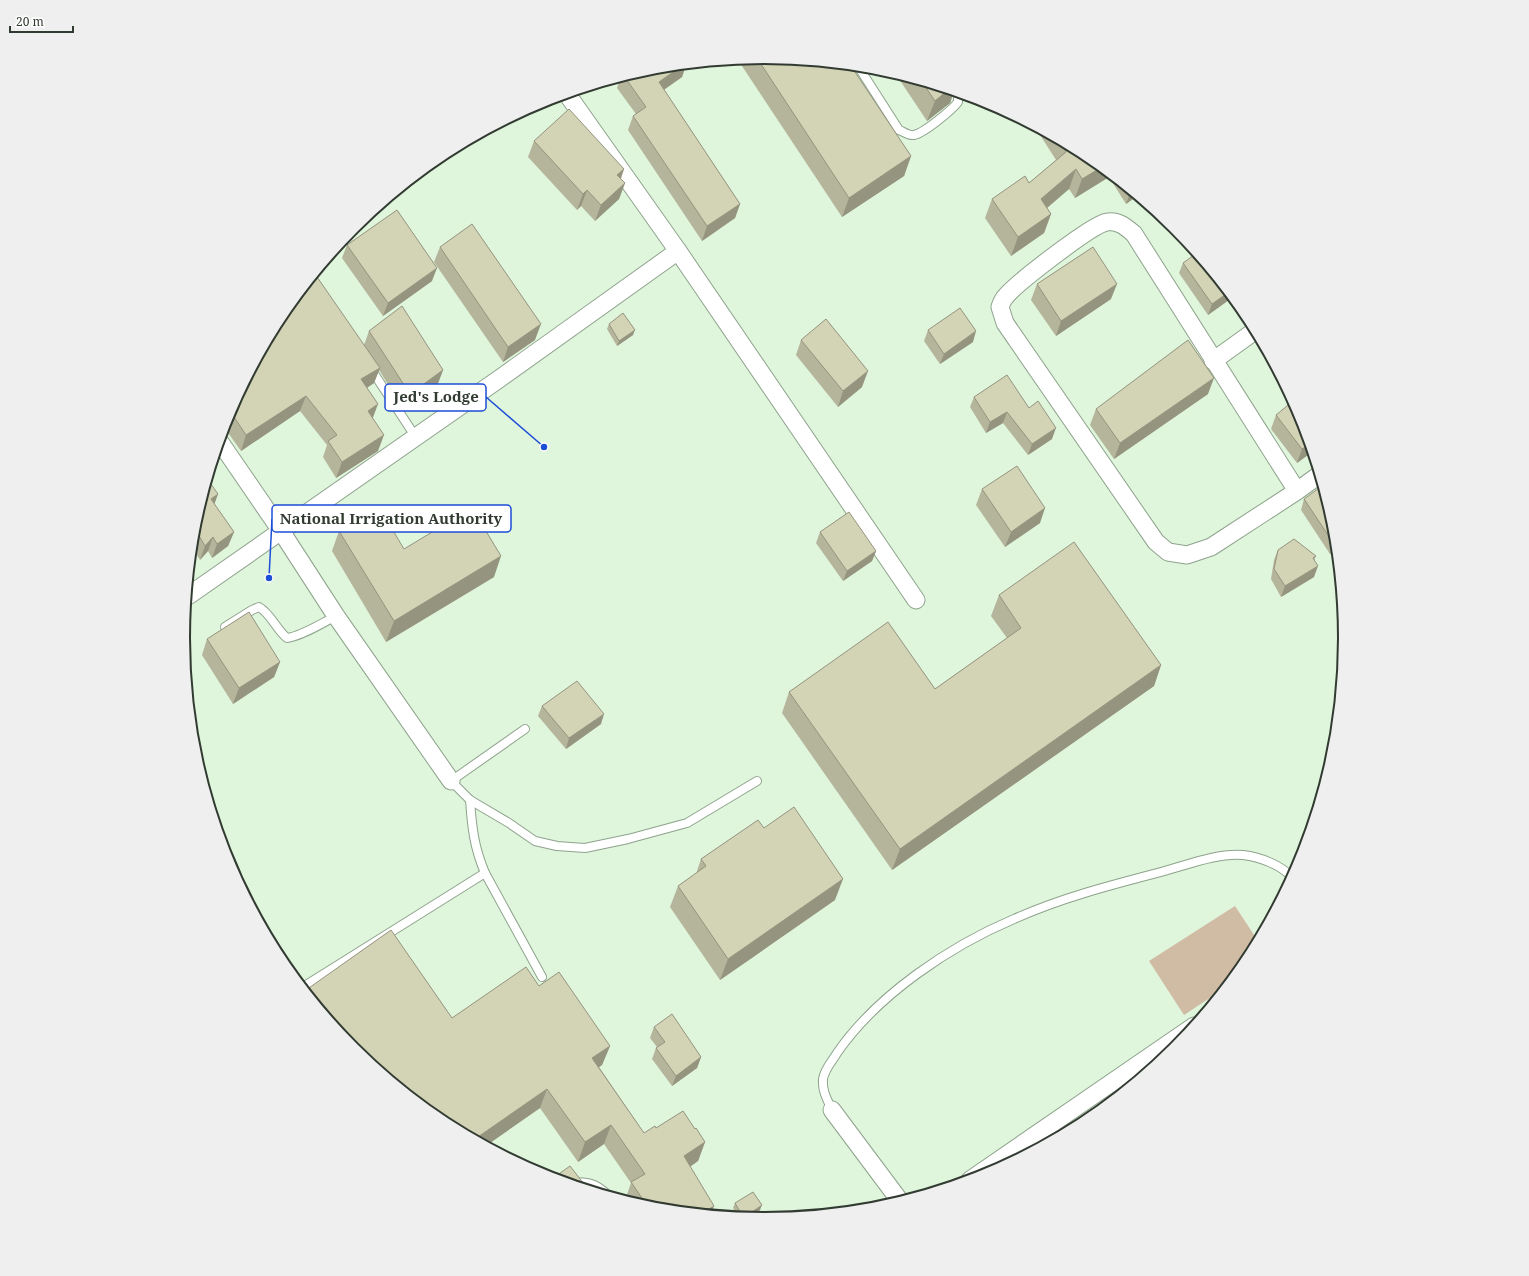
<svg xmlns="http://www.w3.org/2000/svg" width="1529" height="1276" font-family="'Noto Serif',serif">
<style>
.green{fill:#d0bca4}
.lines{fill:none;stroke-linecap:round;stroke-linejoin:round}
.lane-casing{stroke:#8ea38c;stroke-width:10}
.street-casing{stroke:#8ea38c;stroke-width:19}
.lane{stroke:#fff;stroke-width:8}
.street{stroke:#fff;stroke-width:17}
.wall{fill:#b5b59c}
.shaded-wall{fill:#94947f}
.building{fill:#d3d3b5;stroke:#94947f}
.rim{fill:none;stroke:#323b31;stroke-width:2}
.leader{fill:none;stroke:#1d4ed8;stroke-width:1.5}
.callout-dot{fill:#1d4ed8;stroke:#fff;stroke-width:1.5}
.callout{fill:#fff;stroke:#1d4ed8;stroke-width:1.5}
.callout-label{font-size:15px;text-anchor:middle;font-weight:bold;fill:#323b31}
</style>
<rect width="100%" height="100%" fill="#dff5dc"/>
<!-- green -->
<polygon class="green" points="1235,906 1258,941 1247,961 1225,988 1184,1015 1149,961"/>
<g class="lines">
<!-- lane casing -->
<g class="lane-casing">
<g id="lane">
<path d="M858 66 899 130C904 132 909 136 914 135 924 133 952 110 958 102V93"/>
<polyline points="371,369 415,436"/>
<path d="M225 627 252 610 259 607C271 614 276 629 287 638 302 636 322 623 336 616"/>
<polyline points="525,729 451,781 470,800 509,823 535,841 557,846 585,848 628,839 687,823 757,781"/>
<path d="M470 800C472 828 474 847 485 873"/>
<polyline points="303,987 485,873 542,977"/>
<path d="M832 1110C827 1099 822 1091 823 1079 824 1070 833 1060 837 1053 877 995 950 946 1014 919 1061 898 1111 885 1161 872 1187 865 1216 853 1243 855 1261 857 1280 865 1292 877"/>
<path d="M566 1182C585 1182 594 1181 608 1195"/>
</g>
</g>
<!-- street casing -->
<g class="street-casing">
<g id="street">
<polyline points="567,94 678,251 916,600"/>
<polyline points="1213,361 1256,330"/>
<polyline points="220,442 281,531 336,616 451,781"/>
<path d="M1297 491 1134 234C1126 227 1118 220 1107 222 1091 225 1017 283 1006 296 1003 299 1001 304 1000 307L1005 323 1156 542 1168 552 1187 555 1211 547 1297 491 1319 475"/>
<polyline points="188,596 499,379 678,251"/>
<polyline points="832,1110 900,1201"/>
<polyline points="970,1180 1194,1026"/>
</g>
</g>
<!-- lane -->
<use href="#lane" class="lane"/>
<!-- street -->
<use href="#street" class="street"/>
</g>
<!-- wall -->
<g class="wall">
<polygon points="765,57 911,156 904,176 842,217 738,60"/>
<polygon points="686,65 682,77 664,90 740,204 735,218 702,241 628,130 633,116 636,114 617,88 621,77 651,68"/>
<polygon points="895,73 954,91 950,103 927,121"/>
<polygon points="1035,127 1087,155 1137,196 1126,204 1109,177 1075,198 1069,189 1047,208 1051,214 1044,233 1011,256 985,218 992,199 1029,183 1056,160"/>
<polygon points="534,141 624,169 621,179 625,183 619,199 595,221 581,206 577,210 528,157"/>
<polygon points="347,245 432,281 383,316 342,258"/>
<polygon points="440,247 535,340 503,362 434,262"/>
<polygon points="1197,253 1233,297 1208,315 1179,273 1183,263"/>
<polygon points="1037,284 1111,299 1056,336 1031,300"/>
<polygon points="282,315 364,345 369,331 443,370 437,386 404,410 379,370 374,383 367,388 378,451 336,478 323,457 327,445 300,411 241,451 224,427 228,415"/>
<polygon points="609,324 633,335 617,346 607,329"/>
<polygon points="928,330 973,342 940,364 924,341"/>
<polygon points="801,340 862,387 838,407 796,355"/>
<polygon points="1208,394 1114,459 1090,425 1096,409"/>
<polygon points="974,397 1029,408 1052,439 1028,455 1003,423 986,433 970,407"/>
<polygon points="1276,415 1312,452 1297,463 1271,429"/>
<polygon points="982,489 1040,523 1005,547 976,505"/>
<polygon points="218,494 214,504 234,532 228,546 212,558 208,551 200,560 192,547 195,524"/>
<polygon points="1304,499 1334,525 1337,550 1330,554 1301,510"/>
<polygon points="339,531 404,549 494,577 386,642 332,551"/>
<polygon points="820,532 876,551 872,561 843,581 816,543"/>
<polygon points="1278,550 1316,556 1314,561 1314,577 1281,597 1271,579 1274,560"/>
<polygon points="999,595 1161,665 1154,686 892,870 782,713 789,692 935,689 1007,638 991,616"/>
<polygon points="207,639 280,662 274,677 233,704 202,655"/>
<polygon points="542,706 601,724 566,749 538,716"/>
<polygon points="764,828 835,900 720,980 670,907 678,886 696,874 701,859"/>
<polygon points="539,986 610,1046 602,1065 599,1067 644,1133 656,1128 695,1129 705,1142 698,1161 690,1167 651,1208 625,1200 631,1183 604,1144 578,1162 540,1108 487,1145 442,1121 452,1018"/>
<polygon points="654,1027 701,1057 697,1068 672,1086 652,1059 656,1048 657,1047 650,1038"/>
<polygon points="735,1203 760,1210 750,1218 738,1216 733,1208"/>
</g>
<!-- shaded-wall -->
<g class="shaded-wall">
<polygon points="683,65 686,65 682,77 653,97 659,82"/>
<polygon points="948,90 954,91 950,103 927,121 935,101"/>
<polygon points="911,156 904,176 842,217 849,198"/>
<polygon points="1102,167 1110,174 1109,177 1075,198 1082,179"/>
<polygon points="624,169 618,185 617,175"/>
<polygon points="1076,169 1069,189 1034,219 1041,199"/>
<polygon points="625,183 619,199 595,221 601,205"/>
<polygon points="587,190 581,206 577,210 583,194"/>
<polygon points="1131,190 1137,196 1126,204"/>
<polygon points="740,204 735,218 702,241 707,226"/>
<polygon points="1051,214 1044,233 1011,256 1018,237"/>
<polygon points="437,268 432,281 383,316 388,303"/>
<polygon points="1117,284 1111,299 1056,336 1061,321"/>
<polygon points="1229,292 1233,297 1208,315 1212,304"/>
<polygon points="541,324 535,340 503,362 508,347"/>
<polygon points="635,330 633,335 617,346 619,341"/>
<polygon points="976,331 973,342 940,364 944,354"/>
<polygon points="380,368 374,383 356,395 361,379"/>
<polygon points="443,370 437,386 404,410 410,394"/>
<polygon points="868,371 862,387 838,407 843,391"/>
<polygon points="1214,378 1208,394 1114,459 1120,443"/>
<polygon points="306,396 300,411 241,451 246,435"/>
<polygon points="378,404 372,420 368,411"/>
<polygon points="1007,412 1003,423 986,433 990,422"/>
<polygon points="1056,428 1052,439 1028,455 1032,444"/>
<polygon points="384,435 378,451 336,478 342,462"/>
<polygon points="1310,444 1312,452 1297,463 1302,449"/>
<polygon points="218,494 213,508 211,499"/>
<polygon points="1045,508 1040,523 1005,547 1011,532"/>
<polygon points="234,532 228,546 212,558 217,544"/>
<polygon points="213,537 208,551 200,560 205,546"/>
<polygon points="1336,542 1337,550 1330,554 1334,544"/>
<polygon points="876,551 872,561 843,581 847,571"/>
<polygon points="501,556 494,577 386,642 394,621"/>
<polygon points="1318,566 1314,577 1281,597 1285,586"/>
<polygon points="280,662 274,677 233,704 239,688"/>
<polygon points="1161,665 1154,686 892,870 900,849"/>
<polygon points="604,714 601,724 566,749 569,738"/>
<polygon points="843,879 835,900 720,980 728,959"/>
<polygon points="610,1046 602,1065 585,1077 592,1058"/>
<polygon points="701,1057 697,1068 672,1086 676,1076"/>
<polygon points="547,1089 540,1108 487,1145 475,1139"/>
<polygon points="611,1125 604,1144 578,1162 585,1142"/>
<polygon points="705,1142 698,1161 676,1176 684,1156"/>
<polygon points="762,1205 760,1210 750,1218 745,1217"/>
<polygon points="714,1206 711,1214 702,1213"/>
</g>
<!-- building -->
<g class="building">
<polygon points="765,57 851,66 911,156 849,198 757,58"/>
<polygon points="683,65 659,82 740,204 707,226 633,116 646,107 624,76 651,68"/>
<polygon points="922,82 948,90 935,101"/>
<polygon points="569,109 624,169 617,175 625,183 601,205 587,190 583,194 534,141"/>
<polygon points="1065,143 1087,155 1102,167 1082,179 1076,169 1041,199 1051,214 1018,237 992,199 1025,176 1029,183 1066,152 1063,147 1066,145"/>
<polygon points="397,210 437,268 388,303 347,245"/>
<polygon points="472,224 541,324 508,347 440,247"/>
<polygon points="1093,247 1117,284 1061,321 1037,284"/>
<polygon points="1197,253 1229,292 1212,304 1183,263"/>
<polygon points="315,274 380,368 361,379 378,404 368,411 384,435 342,462 328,441 337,435 306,396 246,435 230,411 282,315"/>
<polygon points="402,306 443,370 410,394 369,331"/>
<polygon points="960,308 976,331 944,354 928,330"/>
<polygon points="623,313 635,330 619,341 609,324"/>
<polygon points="826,319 868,371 843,391 801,340"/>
<polygon points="1188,340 1214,378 1120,443 1096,409"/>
<polygon points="1007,375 1029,408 1038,401 1056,428 1032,444 1007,412 990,422 974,397"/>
<polygon points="1293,401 1301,416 1310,444 1302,449 1276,415"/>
<polygon points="1017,466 1045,508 1011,532 982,489"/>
<polygon points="208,480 218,494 211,499 234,532 217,544 213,537 205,546 194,527 195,524"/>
<polygon points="1322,486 1334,525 1336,542 1334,544 1304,499"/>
<polygon points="379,507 404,549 472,508 501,556 394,621 339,531"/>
<polygon points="849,512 876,551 847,571 820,532"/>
<polygon points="1294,539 1316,556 1313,558 1318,566 1285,586 1274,569 1278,550"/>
<polygon points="1074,542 1161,665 900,849 789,692 888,622 935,689 1021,628 999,595"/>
<polygon points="249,612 280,662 239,688 207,639"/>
<polygon points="577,681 604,714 569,738 542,706"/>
<polygon points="794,807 843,879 728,959 678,886 706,866 701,859 758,820 764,828"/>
<polygon points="391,930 452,1018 526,967 539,986 559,972 610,1046 592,1058 644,1133 655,1126 656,1128 683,1111 695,1129 696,1128 705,1142 684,1156 714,1206 702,1213 651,1208 648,1207 631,1182 645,1174 611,1125 585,1142 547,1089 475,1139 442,1121 354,1049 306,990"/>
<polygon points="672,1014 701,1057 676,1076 656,1048 665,1042 654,1027"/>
<polygon points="570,1166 587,1188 553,1178"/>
<polygon points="753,1192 762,1205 745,1217 743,1217 735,1203"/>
</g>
<!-- crop -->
<path d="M0 0H1529V1276H0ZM190 638a574 574 0 1 1 1148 0a574 574 0 1 1-1148 0Z" fill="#efefef" fill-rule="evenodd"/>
<path class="rim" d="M190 638a574 574 0 1 1 1148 0a574 574 0 1 1-1148 0Z"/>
<!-- callouts -->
<path class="leader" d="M544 447L486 397M269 578L272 519"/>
<g class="callout-dot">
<circle cx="544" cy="447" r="4"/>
<circle cx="269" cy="578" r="4"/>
</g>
<g class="callout">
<rect x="385" y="384" width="101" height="27" rx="4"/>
<rect x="272" y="505" width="239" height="27" rx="4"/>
</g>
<g class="callout-label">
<text x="436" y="402">Jed's Lodge</text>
<text x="391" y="524">National Irrigation Authority</text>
</g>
<!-- scale -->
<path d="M10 26v6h63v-6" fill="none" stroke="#323b31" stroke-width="2"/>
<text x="16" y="26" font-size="12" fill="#323b31" stroke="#ffffff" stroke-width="3" paint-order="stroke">20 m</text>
</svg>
